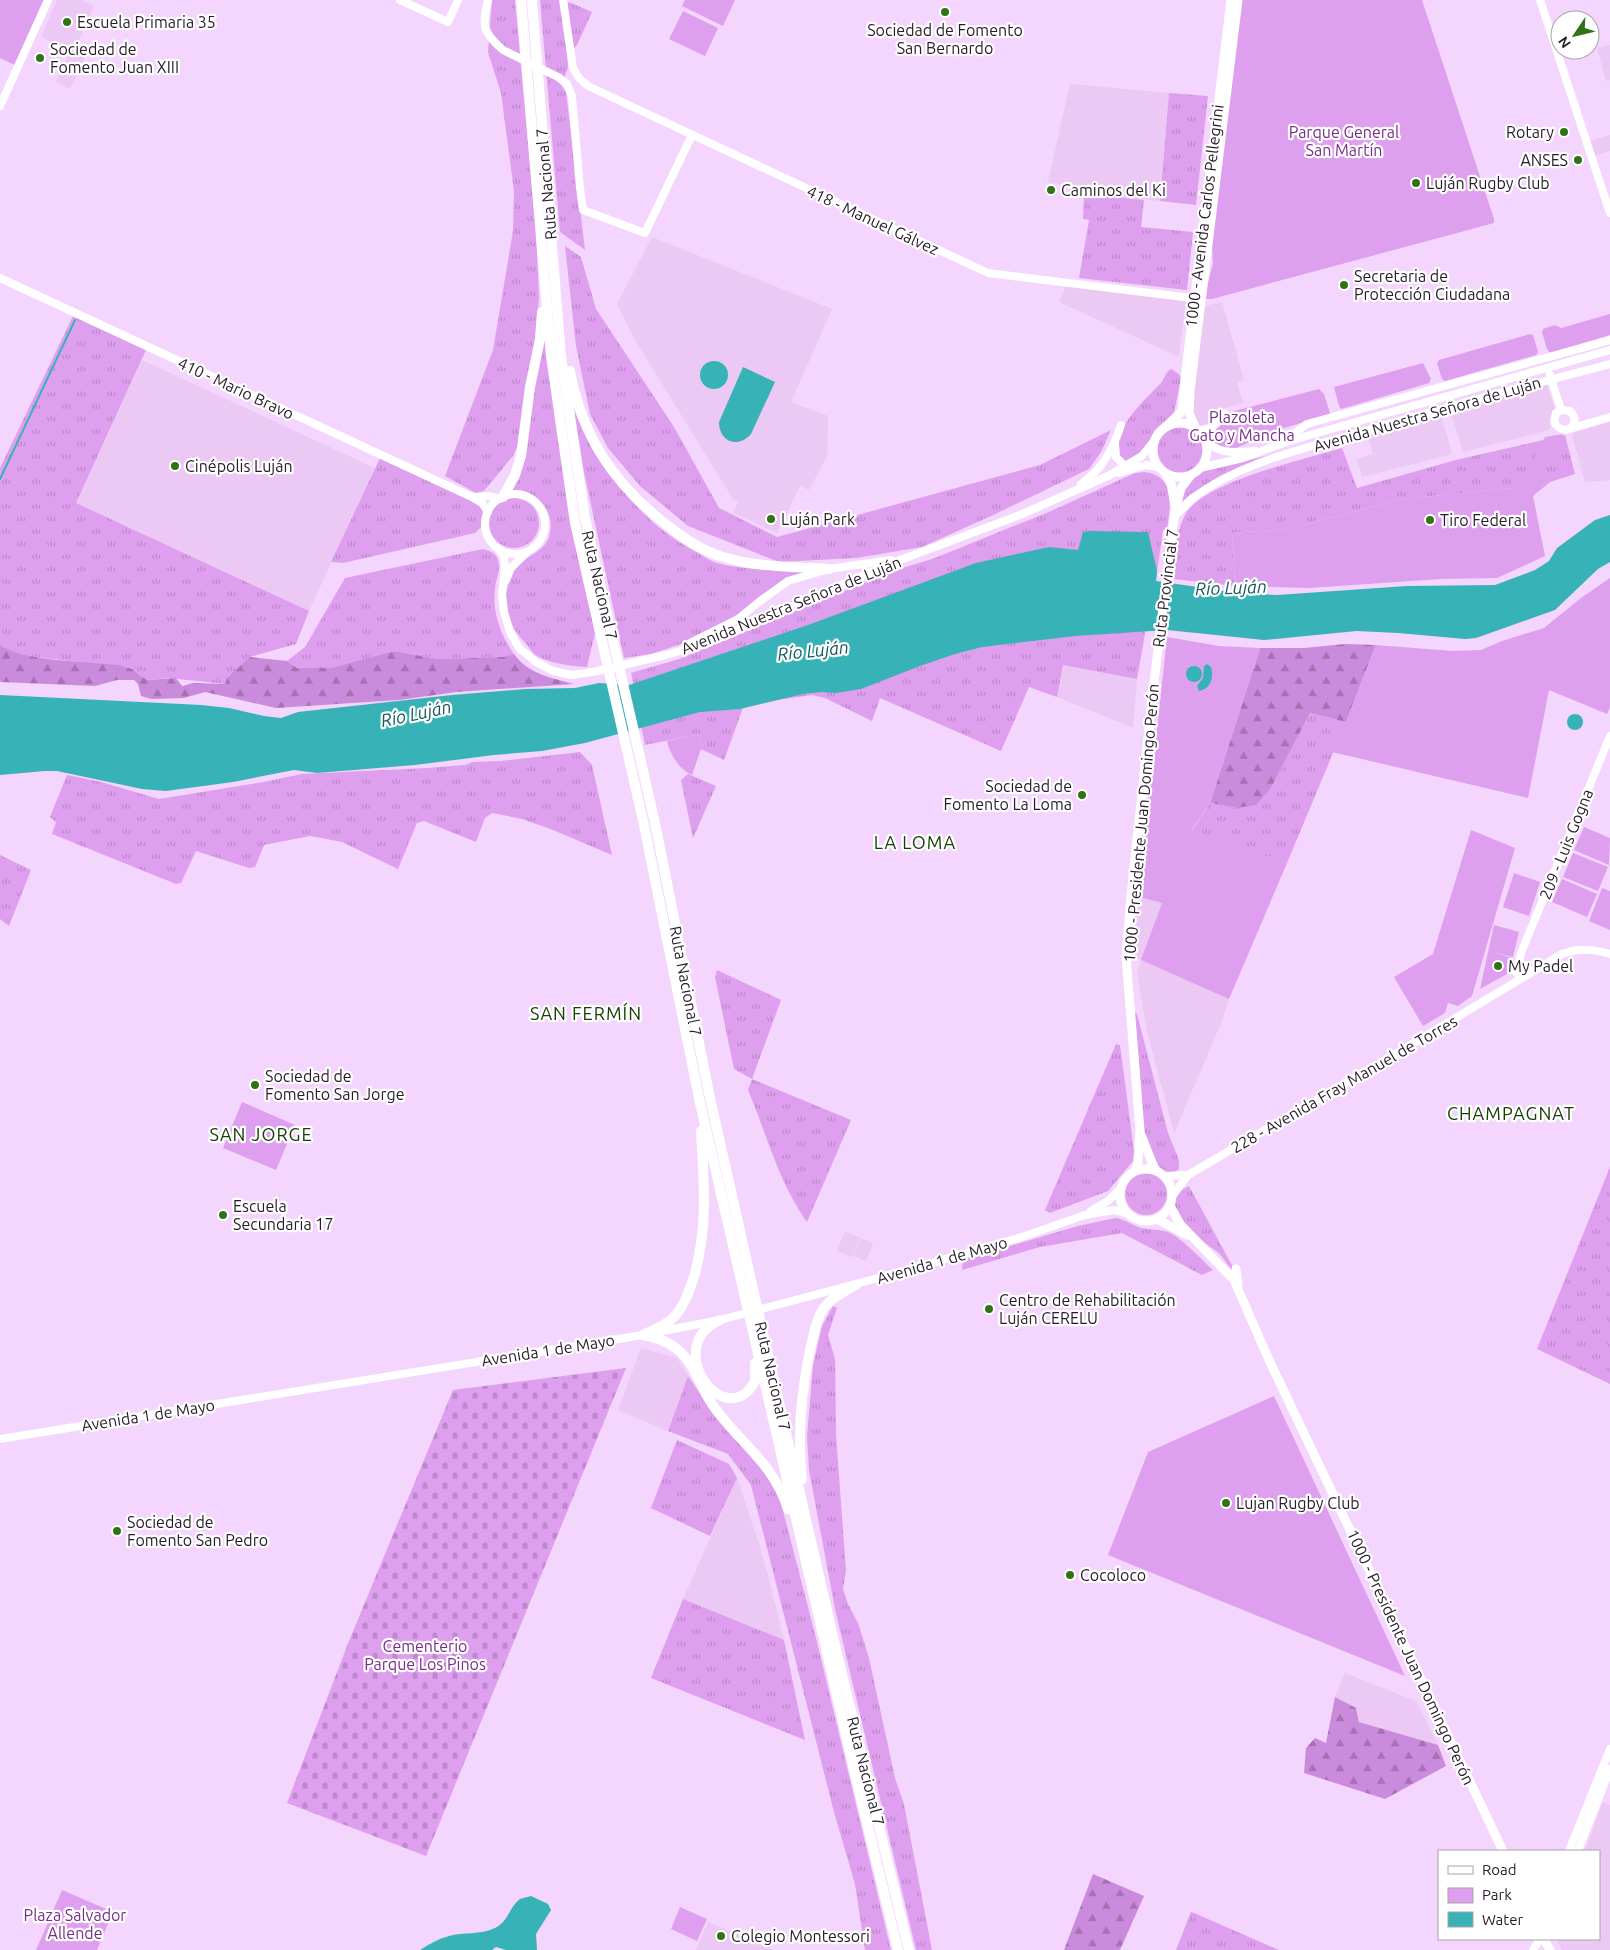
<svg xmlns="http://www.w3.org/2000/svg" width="1610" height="1950" font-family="Ubuntu,sans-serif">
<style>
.built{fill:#ecc8f5}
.grass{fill:url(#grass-tufts)}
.forest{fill:url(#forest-firs)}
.cemetery{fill:url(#cemetery-stones)}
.green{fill:#de9fee}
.water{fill:#37b3b8}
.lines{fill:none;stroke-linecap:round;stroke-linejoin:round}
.stream{stroke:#37b3b8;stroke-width:2}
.secondary{stroke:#fff;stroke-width:8}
.primary{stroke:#fff;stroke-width:9}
.highway{stroke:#fff;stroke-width:10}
.poi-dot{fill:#2e7414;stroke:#fff;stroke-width:2}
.labels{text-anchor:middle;stroke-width:4.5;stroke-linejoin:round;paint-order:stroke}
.poi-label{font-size:16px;fill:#261b29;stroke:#fff;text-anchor:start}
.park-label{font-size:16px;fill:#782c8b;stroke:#fff}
.street-label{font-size:16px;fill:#261b29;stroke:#fff}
.water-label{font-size:18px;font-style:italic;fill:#165a5c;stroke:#fff}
.neighbourhood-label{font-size:18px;letter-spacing:1px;fill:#144003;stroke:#fff}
</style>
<defs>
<pattern id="grass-tufts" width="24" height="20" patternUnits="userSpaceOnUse" patternTransform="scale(1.25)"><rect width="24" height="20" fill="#de9fee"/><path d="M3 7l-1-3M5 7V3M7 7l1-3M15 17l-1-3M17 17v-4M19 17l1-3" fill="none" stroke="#be88cc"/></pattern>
<pattern id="forest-firs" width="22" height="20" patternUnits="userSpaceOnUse" patternTransform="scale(1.25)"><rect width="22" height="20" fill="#cb8bdc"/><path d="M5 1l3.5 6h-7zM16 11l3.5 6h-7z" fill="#a571b2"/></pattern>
<pattern id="cemetery-stones" width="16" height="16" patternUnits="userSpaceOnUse" patternTransform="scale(1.25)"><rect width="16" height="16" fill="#de9fee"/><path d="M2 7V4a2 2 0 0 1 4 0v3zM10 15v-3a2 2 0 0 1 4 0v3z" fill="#be88cc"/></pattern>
</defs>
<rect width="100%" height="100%" fill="#f4d5fd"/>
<!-- built -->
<g class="built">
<polygon points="57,0 81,0 94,6 74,52 85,58 70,89 56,82 70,51 41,37"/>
<polygon points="1610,45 1610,80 1606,81 1597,48"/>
<polygon points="1070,84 1169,93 1160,201 1084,194 1085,189 1048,182"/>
<polygon points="1610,135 1610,151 1594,156 1589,141"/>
<polygon points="652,237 832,309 791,402 828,416 827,456 809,490 800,486 777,533 733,513 738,501 733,499 635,340 617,304"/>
<polygon points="1066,286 1186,300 1179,355 1177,356 1059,302"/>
<polygon points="1222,302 1244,380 1237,382 1243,403 1225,408 1211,424 1201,426 1198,424 1191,413 1204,309 1209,305"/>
<polygon points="142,360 375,468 309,611 76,503"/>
<polygon points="1547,385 1555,408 1550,417 1550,430 1463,452 1451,413"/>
<polygon points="1441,415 1452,454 1362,477 1357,459 1373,454 1368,437"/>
<polygon points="1610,422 1610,480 1585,482 1572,435 1575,432"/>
<polygon points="1063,665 1137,679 1133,728 1057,697"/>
<polygon points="1139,897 1162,903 1142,960 1229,999 1222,1021 1174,1133 1147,1031 1137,973 1141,960 1132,956"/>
<polygon points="845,1231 860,1238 852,1257 837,1251"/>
<polygon points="861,1238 873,1243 866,1261 853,1256"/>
<polygon points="641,1348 677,1358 688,1376 668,1431 618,1410"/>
<polygon points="737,1478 764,1560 784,1640 683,1599"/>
<polygon points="1345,1673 1416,1701 1438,1745 1359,1722 1355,1708 1335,1697"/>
<polygon points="1603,1802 1610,1805 1610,1950 1562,1950 1557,1939 1599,1939 1599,1851 1585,1851"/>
<polygon points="708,1922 773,1950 696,1950"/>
</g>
<!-- grass -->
<g class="grass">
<polygon points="492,0 515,0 536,231 539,298 533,359 520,440 513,456 484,491 476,493 445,476 493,350 513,231 514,191 501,93 488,52"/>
<polygon points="540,0 564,0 568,68 561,85 566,92 585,250 560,232"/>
<polygon points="569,2 592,12 577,45 574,48 567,4"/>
<polygon points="1169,93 1208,96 1196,205 1160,201"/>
<polygon points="1084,194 1144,200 1141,227 1193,232 1187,290 1079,278 1089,220 1083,219"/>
<polygon points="565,246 581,257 596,309 674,427 719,508 777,537 1040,465 1111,430 1101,452 1089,469 991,516 922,547 856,558 779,562 688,526 640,486 608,448 590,414 576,346"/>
<polygon points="73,316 146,350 76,503 309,611 296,644 250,657 225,684 170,678 147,680 132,669 30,656 7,651 0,645 0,468"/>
<path d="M544 327 557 434 595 633 587 667C570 666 554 664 539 657 534 655 531 650 528 646 509 626 499 604 511 578 512 575 514 570 516 568 525 555 543 554 549 537 557 512 536 488 511 490Z"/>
<path d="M1171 369 1179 374 1181 378 1174 413 1155 430 1145 450 1126 462 1116 455C1115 426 1142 403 1160 384 1165 379 1165 372 1171 369Z"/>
<path d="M574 410C599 468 642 525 700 554 705 557 711 561 717 563 741 570 783 570 809 572L746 609 725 624 687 642 651 654 624 658 584 472Z"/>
<circle cx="1179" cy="450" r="24"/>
<path d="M1565 435 1575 474 1550 482 1533 496 1510 488 1403 499 1287 529 1232 533 1235 586 1174 579C1175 557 1175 534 1185 515 1202 482 1306 459 1342 448L1357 488 1456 460Z"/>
<path d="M1302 448C1257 461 1213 472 1179 506L1188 481 1205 470Z"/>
<polygon points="381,456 481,505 485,513 482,526 475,533 343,563 331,562"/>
<path d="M1145 472C1177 477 1170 506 1167 530H1163L1156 579 1128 571 634 686 631 673 679 659 896 570 935 558 1051 511 1135 473Z"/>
<circle cx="514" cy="523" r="25"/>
<path d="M483 549C490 551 496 553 498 560 501 569 496 579 495 588 492 612 500 634 514 654L502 657 438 659 394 651 330 668H297L287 661 305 647 345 578Z"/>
<polygon points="1148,617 1137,679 1063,665 1057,697 1029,687 1001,751 880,698 872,721 825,698 812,695 744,705 724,760 701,749 700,734 645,745 639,716 947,649"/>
<polygon points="1310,713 1346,722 1287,863 1191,832 1210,803 1236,808 1271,788"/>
<polygon points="580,752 592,765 612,855 553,830 522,819 492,813 485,818 476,842 424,821 417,823 398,869 342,842 310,836 264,845 255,867 249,868 196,851 181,883 176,884 52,834 56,822 50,817 67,775 101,782 159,799 258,783 302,774 427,768 465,765 472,762 501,761"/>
<polygon points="688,774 716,786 693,838 681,780"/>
<polygon points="0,855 31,870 9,926 0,919"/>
<path d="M717 970 781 1000 752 1079 851 1120 807 1222C777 1179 768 1137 748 1090L752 1079 734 1069 715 977Z"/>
<path d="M1135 1013 1137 1014 1168 1133 1179 1160V1169C1159 1184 1147 1144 1144 1131Z"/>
<polygon points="1116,1044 1120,1045 1134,1151 1133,1161 1108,1191 1050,1213 1045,1210"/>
<polygon points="1610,1167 1610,1384 1537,1349"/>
<circle cx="1146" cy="1194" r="21"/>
<polygon points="1189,1186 1235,1271 1232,1270 1219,1253 1199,1239 1188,1228 1174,1206 1174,1201 1180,1191"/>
<path d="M1115 1218C1125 1219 1131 1225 1141 1228 1150 1230 1159 1229 1168 1232 1182 1238 1201 1259 1213 1270L1202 1275 1122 1233 1040 1247 962 1270 963 1260 1078 1226Z"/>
<polygon points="833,1306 837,1308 828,1335 835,1359 836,1435 846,1571 843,1589 848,1604 858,1623 869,1658 895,1778 904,1804 932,1950 916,1950 835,1609 809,1470 807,1437 813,1365 822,1326"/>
<polygon points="688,1376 718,1420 762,1464 779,1495 816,1638 891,1950 865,1950 855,1884 834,1812 751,1485 728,1454 668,1431"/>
<polygon points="677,1440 729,1464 737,1478 710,1536 651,1508"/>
<polygon points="683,1599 784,1640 805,1740 651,1678"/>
<polygon points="1191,1912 1194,1913 1279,1950 1176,1950"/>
</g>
<!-- forest -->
<g class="forest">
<polygon points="1345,644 1376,645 1346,722 1310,713 1271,788 1256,805 1236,808 1210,803 1260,648 1304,648"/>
<path d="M0 645C20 661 91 662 119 665L132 669 147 680 176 678 182 686 193 683 225 684 227 678 250 657 287 661 297 668H330L394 651 438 659 502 657 514 654C528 674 552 678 574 684L456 692 399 700 276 708 205 692 184 698 151 699 141 696 138 684 134 680H117L95 686 0 682Z"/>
<polygon points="1335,1697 1356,1708 1359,1722 1438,1745 1446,1766 1385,1799 1304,1773 1306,1748 1315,1738 1326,1743"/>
<polygon points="1093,1874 1144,1896 1120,1950 1064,1950"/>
</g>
<!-- cemetery -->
<polygon class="cemetery" points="626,1368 426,1856 287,1803 349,1641 453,1390"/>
<!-- green -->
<g class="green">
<polygon points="0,0 47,0 17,66 0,58"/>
<polygon points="685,0 735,0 723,26 682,6"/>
<polygon points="1240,0 1422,0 1494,219 1494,223 1212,299 1206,299 1207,288 1213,263 1212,244"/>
<polygon points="683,11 718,28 705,56 669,39"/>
<polygon points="1610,314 1610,335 1550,353 1547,349 1542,332 1543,329 1555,325 1561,328"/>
<polygon points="1530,334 1533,335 1538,352 1536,355 1445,381 1442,379 1437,363 1439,360"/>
<polygon points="1423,363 1431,379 1429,383 1341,409 1339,406 1334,387"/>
<polygon points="1319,389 1324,394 1330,413 1328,415 1274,431 1234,449 1221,449 1208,440 1204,432 1230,412"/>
<polygon points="1563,434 1533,496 1545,556 1497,578 1441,579 1309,588 1235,586 1232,533 1287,529 1403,499 1510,488 1521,484 1545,437"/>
<polygon points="1610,578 1610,707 1607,714 1549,690 1528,798 1332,752 1346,722 1376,645 1453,651 1481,650 1502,641 1544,628 1581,598"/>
<polygon points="1167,637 1219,646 1260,648 1210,803 1191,831 1287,863 1229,999 1141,960 1162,903 1139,897"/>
<path d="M700 734 701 749 692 775C678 769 670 754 667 741Z"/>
<polygon points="1584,827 1610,838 1609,865 1574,850"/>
<polygon points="1471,830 1515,848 1472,996 1458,1006 1448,1003 1445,1013 1423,1026 1394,977 1433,954"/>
<polygon points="1573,853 1608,867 1598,891 1563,877"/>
<polygon points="1514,873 1540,882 1529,916 1503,907"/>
<polygon points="1562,879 1597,894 1587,917 1552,902"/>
<polygon points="1602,888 1610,891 1610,930 1589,921"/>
<polygon points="1494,925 1519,932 1513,957 1492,952 1513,958 1507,974 1480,989"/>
<polygon points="242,1102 295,1125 276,1170 223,1148"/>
<polygon points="1274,1396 1405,1676 1108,1555 1148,1452"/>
<polygon points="62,1890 113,1912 97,1950 36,1950"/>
<polygon points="680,1907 707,1919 697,1941 671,1929"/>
</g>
<!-- water -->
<g class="water">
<circle cx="714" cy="375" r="14"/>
<path d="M743 367 775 382 751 434C738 449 719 442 719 422Z"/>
<polygon points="1610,515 1610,562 1598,569 1555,610 1476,638 1465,639 1398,633 1357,631 1264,640 1167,630 1075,636 982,647 955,654 920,666 861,689 836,693 821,692 803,694 740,709 700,712 585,743 542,751 494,755 415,765 317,773 294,770 233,782 166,791 142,789 57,771 45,771 0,775 0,695 201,705 229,708 264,716 281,718 298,712 452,695 526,689 575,688 599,683 629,685 808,625 976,563 1049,547 1078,550 1083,532 1090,531 1148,532 1157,571 1156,581 1239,593 1277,595 1407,586 1495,585 1535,570 1549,561 1557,548 1595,520"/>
<path d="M1207 664 1211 667C1214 677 1211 689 1199 691L1197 686 1203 678 1204 666Z"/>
<circle cx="1194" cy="674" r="8"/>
<circle cx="1575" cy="722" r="8"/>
<path d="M531 1896 548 1904 551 1910 536 1934 537 1950H506L496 1947 492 1950H420C429 1944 438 1939 449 1936 463 1932 480 1935 495 1928 509 1921 509 1907 520 1899 523 1898 528 1897 531 1896Z"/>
</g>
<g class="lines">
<!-- stream -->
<polyline class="stream" points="0,479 75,320"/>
<!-- secondary -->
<g class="secondary">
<polyline points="400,0 448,22 458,0"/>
<path d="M488 0C482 25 482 32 503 50L558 77 567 84 572 96 580 188 583 210 645 233 692 135"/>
<polyline points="563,0 573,68 579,78 588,86 988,273 1200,299"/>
<polyline points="1540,0 1610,213"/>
<polyline points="0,106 48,0"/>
<polyline points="0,278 472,497 482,503 488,512"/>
<polyline points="1550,375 1561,410"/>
<path d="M1570 428C1576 423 1576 417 1570 411L1561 410 1556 413 1554 422C1557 427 1560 430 1566 430L1610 417"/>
<path d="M1206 441C1220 455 1236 452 1255 451"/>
<polyline points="1289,441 1295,433 1307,424 1610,340"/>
<polyline points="1115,443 1116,457 1125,466"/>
<polyline points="1200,468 1243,458 1289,441 1610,350"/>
<polyline points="1119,473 1146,465 1159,467"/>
<path d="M1081 484C1102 470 1113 449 1121 425"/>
<circle cx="515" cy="524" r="30"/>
<polyline points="475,497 490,496 500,499"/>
<path d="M1193 498C1239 463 1300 450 1354 434 1439 409 1525 386 1610 364"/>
<polyline points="499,549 504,557 505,567 502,594 504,612 510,632 519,648 536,662 553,671 571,675 593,672 666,655 708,643 887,565 1020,515 1108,476 1142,456 1154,441"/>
<polyline points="506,580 511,568 526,553"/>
<polyline points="686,645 738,619 760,601 788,581 829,569 891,560"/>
<polyline points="1518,967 1521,953 1610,736"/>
<polyline points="1522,978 1516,972 1520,966 1525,966 1528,968 1528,975"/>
<polyline points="1165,1176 1188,1175"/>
<path d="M1173 1195 1188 1175 1409 1046 1562 954C1579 948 1593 949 1610 954"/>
<polyline points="1091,1211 1108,1201 1121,1188"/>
<polyline points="0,1439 637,1336 720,1320 901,1272 1022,1237 1085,1215 1114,1210 1128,1214"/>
<polyline points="1569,1851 1610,1749"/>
<polyline points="1578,1851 1610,1769"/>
<polyline points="1533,1950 1540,1939"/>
</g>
<!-- primary -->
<g class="primary">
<circle cx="1180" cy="450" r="27"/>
<polyline points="1167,426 1182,411 1186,370 1231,0"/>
<polyline points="1195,427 1189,413 1190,391 1238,0"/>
<polyline points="1200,431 1211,428 1225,414"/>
<polyline points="1165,473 1171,483 1175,506"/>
<polyline points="1175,515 1193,498"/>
<polyline points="1141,1135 1155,1170"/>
<circle cx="1146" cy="1195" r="26"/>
<polyline points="1135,1171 1138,1163 1140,1130 1126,957 1131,896 1152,699 1175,510 1181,488 1191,475"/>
<polyline points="1170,1206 1180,1224 1234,1280 1269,1360 1503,1851"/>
<polyline points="1157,1219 1187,1235"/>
<polyline points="1236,1269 1238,1284"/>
<polyline points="1544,1939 1550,1950"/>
</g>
<!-- highway -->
<g class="highway">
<polyline points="521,0 551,356 575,523 644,825 700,1103 856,1778 898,1950"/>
<polyline points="532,0 561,356 585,518 655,823 710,1098 763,1333 835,1645 909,1950"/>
<path d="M570 371C582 437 614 484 667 525 683 538 702 551 723 557 756 567 794 567 829 569"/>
<polyline points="503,497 515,475 521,456 530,387 540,339 542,312"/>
<path d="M720 1320C660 1347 726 1435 755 1381V1363"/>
<path d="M643 1335C655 1337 668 1341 678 1350 695 1364 700 1386 712 1404 738 1442 774 1463 788 1509"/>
<path d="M643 1335C653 1330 665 1326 673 1318 684 1307 689 1291 694 1277 708 1228 704 1181 701 1131"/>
<path d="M802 1479C797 1433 801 1391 811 1346 814 1334 816 1320 823 1309 831 1298 844 1291 856 1285"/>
</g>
</g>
<!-- markers -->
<g class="poi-dot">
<circle cx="945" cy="12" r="5"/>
<circle cx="67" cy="22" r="5"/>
<circle cx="40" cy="58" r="5"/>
<circle cx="1564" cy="132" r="5"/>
<circle cx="1578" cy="160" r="5"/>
<circle cx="1416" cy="183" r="5"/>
<circle cx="1051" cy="190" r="5"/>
<circle cx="1344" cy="285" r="5"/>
<circle cx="175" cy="466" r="5"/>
<circle cx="771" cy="519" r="5"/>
<circle cx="1430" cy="520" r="5"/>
<circle cx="1082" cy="795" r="5"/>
<circle cx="1498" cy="966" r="5"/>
<circle cx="255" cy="1085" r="5"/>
<circle cx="223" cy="1215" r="5"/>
<circle cx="989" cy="1309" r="5"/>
<circle cx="1226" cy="1503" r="5"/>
<circle cx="117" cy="1531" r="5"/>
<circle cx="1070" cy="1575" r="5"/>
<circle cx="721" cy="1936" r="5"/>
</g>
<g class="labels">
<!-- poi labels -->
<g class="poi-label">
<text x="77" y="28">Escuela Primaria 35</text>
<text x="945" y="36" text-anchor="middle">Sociedad de Fomento<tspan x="945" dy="18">San Bernardo</tspan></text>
<text x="50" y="55">Sociedad de<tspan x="50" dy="18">Fomento Juan XIII</tspan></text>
<text x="1554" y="138" text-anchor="end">Rotary</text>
<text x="1568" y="166" text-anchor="end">ANSES</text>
<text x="1426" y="189">Luján Rugby Club</text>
<text x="1061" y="196">Caminos del Ki</text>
<text x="1354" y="282">Secretaria de<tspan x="1354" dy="18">Protección Ciudadana</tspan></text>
<text x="185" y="472">Cinépolis Luján</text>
<text x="781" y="525">Luján Park</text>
<text x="1440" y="526">Tiro Federal</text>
<text x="1072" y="792" text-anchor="end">Sociedad de<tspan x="1072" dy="18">Fomento La Loma</tspan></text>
<text x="1508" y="972">My Padel</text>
<text x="265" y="1082">Sociedad de<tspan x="265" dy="18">Fomento San Jorge</tspan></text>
<text x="233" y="1212">Escuela<tspan x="233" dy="18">Secundaria 17</tspan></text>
<text x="999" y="1306">Centro de Rehabilitación<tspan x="999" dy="18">Luján CERELU</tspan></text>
<text x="1236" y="1509">Lujan Rugby Club</text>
<text x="127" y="1528">Sociedad de<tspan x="127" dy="18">Fomento San Pedro</tspan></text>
<text x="1080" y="1581">Cocoloco</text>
<text x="731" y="1942">Colegio Montessori</text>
</g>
<!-- park labels -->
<g class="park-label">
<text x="1344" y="138">Parque General<tspan x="1344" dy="18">San Martín</tspan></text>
<text x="1242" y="423">Plazoleta<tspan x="1242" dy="18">Gato y Mancha</tspan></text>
<text x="425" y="1652">Cementerio<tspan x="425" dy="18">Parque Los Pinos</tspan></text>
<text x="75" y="1921">Plaza Salvador<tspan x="75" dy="18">Allende</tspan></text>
</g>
<!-- street labels -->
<g class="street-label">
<text transform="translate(546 184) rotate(-95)" y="6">Ruta Nacional 7</text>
<text transform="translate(1204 216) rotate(-83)" y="6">1000 - Avenida Carlos Pellegrini</text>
<text transform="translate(873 220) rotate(25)" y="6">418 - Manuel Gálvez</text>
<text transform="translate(236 388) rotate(25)" y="6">410 - Mario Bravo</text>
<text transform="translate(1427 414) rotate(-16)" y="6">Avenida Nuestra Señora de Luján</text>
<text transform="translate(600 585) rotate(77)" y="6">Ruta Nacional 7</text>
<text transform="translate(1165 588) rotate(-83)" y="6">Ruta Provincial 7</text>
<text transform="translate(791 605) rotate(-22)" y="6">Avenida Nuestra Señora de Luján</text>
<text transform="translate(1141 823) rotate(-85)" y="6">1000 - Presidente Juan Domingo Perón</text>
<text transform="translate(1566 844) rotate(-68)" y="6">209 - Luis Gogna</text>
<text transform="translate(686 981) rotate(79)" y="6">Ruta Nacional 7</text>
<text transform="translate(1344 1084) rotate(-30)" y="6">228 - Avenida Fray Manuel de Torres</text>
<text transform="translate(942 1260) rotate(-16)" y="6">Avenida 1 de Mayo</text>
<text transform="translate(548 1350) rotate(-9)" y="6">Avenida 1 de Mayo</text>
<text transform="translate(773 1376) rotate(77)" y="6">Ruta Nacional 7</text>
<text transform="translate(148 1415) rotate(-9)" y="6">Avenida 1 de Mayo</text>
<text transform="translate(1411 1657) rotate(65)" y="6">1000 - Presidente Juan Domingo Perón</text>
<text transform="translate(866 1771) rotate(76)" y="6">Ruta Nacional 7</text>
</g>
<!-- water labels -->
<g class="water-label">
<text transform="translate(1231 588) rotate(-2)" y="6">Río Luján</text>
<text transform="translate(813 651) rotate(-6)" y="6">Río Luján</text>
<text transform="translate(416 714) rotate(-12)" y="6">Río Luján</text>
</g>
<!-- neighbourhood labels -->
<g class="neighbourhood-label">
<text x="915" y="849">LA LOMA</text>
<text x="586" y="1020">SAN FERMÍN</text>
<text x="1511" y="1120">CHAMPAGNAT</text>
<text x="261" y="1141">SAN JORGE</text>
</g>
</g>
<!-- legend -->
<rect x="1438" y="1850" width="162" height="90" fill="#ffffff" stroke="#a8a4a9"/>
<rect x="1448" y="1866" width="25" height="8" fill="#ffffff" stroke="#a8a4a9"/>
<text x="1482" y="1875" font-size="15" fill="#261b29">Road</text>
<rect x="1448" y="1888" width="25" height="15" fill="#de9fee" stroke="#a8a4a9"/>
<text x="1482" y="1900" font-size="15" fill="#261b29">Park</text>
<rect x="1448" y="1912" width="25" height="15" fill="#37b3b8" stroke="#a8a4a9"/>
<text x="1482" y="1925" font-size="15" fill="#261b29">Water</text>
<!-- north arrow -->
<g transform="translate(1575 35) rotate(235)"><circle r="24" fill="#ffffff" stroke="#a8a4a9"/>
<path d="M0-4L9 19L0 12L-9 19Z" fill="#2e7414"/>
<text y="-8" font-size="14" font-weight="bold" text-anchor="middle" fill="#261b29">N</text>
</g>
</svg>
